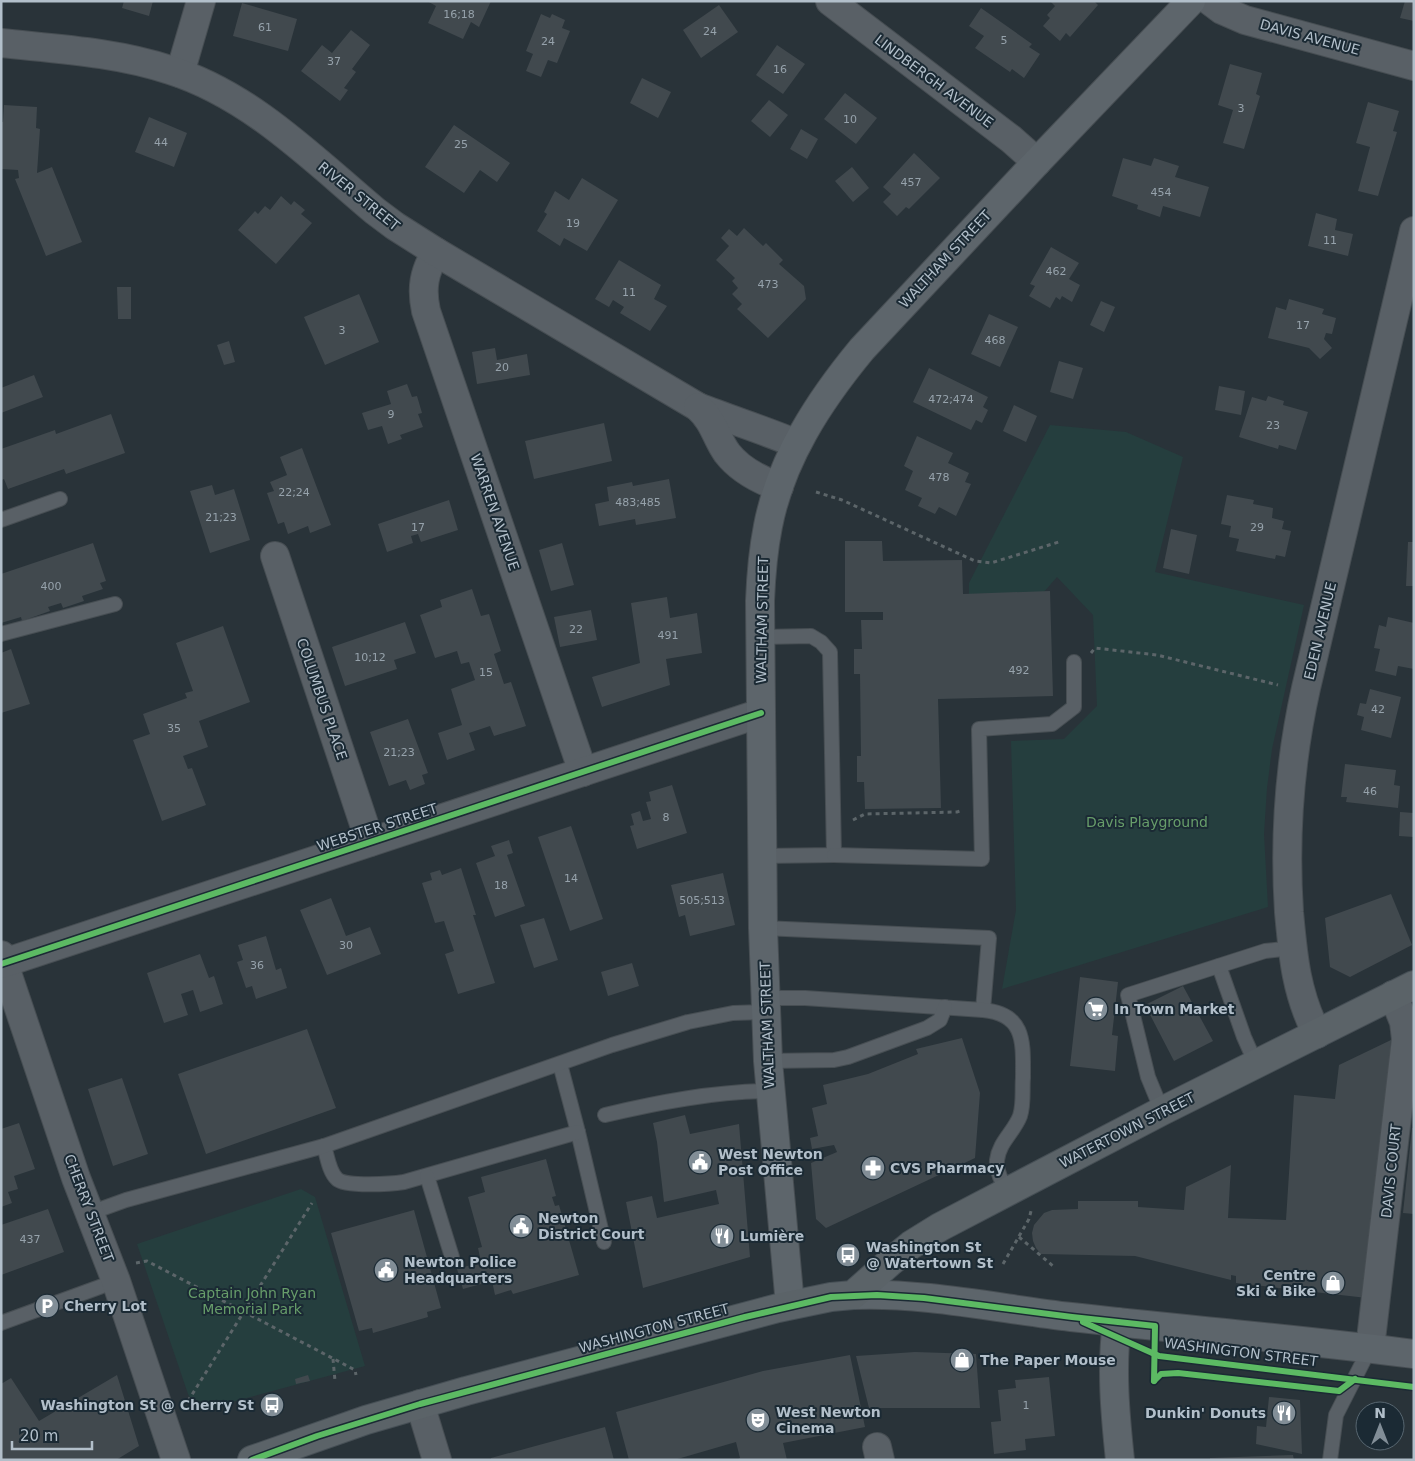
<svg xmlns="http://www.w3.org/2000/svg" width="1415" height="1461" font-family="'DejaVu Sans',sans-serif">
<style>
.green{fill:#253e3e}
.building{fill:#41494e}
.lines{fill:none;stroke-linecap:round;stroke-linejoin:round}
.service-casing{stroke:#474e53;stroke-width:16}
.minor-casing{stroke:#474e53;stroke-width:30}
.tertiary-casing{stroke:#474e53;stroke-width:30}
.secondary-casing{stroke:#474e53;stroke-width:30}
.primary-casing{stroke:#464f55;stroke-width:30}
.path{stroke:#5c6569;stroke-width:3;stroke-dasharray:4 4;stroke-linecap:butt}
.service{stroke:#596066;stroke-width:14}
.minor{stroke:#596066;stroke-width:28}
.tertiary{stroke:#596066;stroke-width:28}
.secondary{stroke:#5d656b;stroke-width:28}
.primary{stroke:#5b6368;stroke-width:28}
.cycleway-casing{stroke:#1b2a34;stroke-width:9}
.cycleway{stroke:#5cba63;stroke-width:6}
.labels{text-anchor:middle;stroke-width:4;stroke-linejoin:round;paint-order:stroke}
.number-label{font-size:11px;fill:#96a2ab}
.street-label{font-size:14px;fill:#b2bfca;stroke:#1b2a34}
.park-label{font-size:14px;fill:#679d6a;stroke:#1b2a34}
.poi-label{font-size:14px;font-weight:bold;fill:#b2bfca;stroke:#1b2a34;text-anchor:start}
</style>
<rect width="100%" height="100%" fill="#293339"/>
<!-- green -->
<g class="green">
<polygon points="1050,425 1126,432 1183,457 1155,572 1304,605 1272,749 1267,788 1264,834 1268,907 1002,989 1016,910 1011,741 1064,739 1097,706 1093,615 1057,577 1043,593 969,594 969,583"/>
<path d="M301 1189 315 1197 365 1366 210 1408C199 1407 193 1404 188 1394L137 1244Z"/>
</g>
<!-- building -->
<g class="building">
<polygon points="124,1 153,1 149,16 122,8"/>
<polygon points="427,1 491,1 479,27 471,22 463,39 428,23 436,6"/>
<polygon points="1050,1 1094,1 1098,5 1070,37 1066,33 1060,41 1043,26 1050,18 1047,15 1055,6"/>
<polygon points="1405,1 1414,1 1414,21 1400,18"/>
<polygon points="242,3 297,19 288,51 233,36"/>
<polygon points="719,5 738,32 701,58 683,30"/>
<polygon points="981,8 1032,44 1029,47 1040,54 1024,78 1012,69 1010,72 975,48 984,36 969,26"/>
<polygon points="541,14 550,18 552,14 565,20 562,28 570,31 557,63 548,60 541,77 526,71 533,54 526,51"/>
<polygon points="351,30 370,45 352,69 356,72 344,88 348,90 340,101 301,71 322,45 332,53"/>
<polygon points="777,45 805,64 783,94 756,75"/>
<polygon points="1230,64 1262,73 1256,94 1260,96 1244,149 1223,143 1233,110 1218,105"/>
<polygon points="642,78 671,92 658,118 630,103"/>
<polygon points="845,93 877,118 856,144 824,119"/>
<polygon points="769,100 788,115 770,137 751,121"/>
<polygon points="1368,102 1399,111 1393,131 1397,132 1378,196 1358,191 1370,147 1356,143"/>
<polygon points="4,105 37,107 36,128 40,129 37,173 52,167 82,242 46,256 15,179 19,178 18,170 1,169 1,122 3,122"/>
<polygon points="149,117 187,133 174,167 135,152"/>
<polygon points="454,125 510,163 497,182 480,170 464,193 425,167"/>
<polygon points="801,129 818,139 807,159 790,149"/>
<polygon points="914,153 940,178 909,209 906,207 897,216 883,202 891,194 883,187"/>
<polygon points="1123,158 1151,166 1154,158 1179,166 1175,177 1209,187 1200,217 1163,206 1160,217 1137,209 1138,205 1112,196"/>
<polygon points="852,167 869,188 853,202 835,181"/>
<polygon points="582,178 618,200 587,251 564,238 560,246 537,231 547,214 544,212 555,191 569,200"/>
<polygon points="281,196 291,205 294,201 305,210 301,214 312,223 276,264 238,230 255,211 258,214 265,206 270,210"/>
<polygon points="1316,213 1337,219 1335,230 1353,234 1348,256 1308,246"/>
<polygon points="744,228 763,246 766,243 783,260 779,264 804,286 806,299 768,338 737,309 742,304 732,294 738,288 732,281 735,278 716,260 729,246 721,238 729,229 737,236"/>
<polygon points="1051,247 1079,263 1069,279 1080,285 1072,302 1062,296 1060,300 1056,297 1050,308 1029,296 1035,286 1030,284"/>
<polygon points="619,260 661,285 654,299 667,306 650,331 620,313 624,307 613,300 609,307 595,299"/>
<polygon points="117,287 131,287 131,319 118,319"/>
<polygon points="359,294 379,342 325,365 304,317"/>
<polygon points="1289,299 1324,309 1322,314 1336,318 1332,334 1326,333 1324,339 1332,348 1320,359 1309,348 1268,338 1276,307 1286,310"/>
<polygon points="1101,301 1115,307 1104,332 1090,325"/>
<polygon points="989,314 1018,327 1000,367 971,354"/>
<polygon points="229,341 235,362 224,365 217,345"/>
<polygon points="495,348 497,360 527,354 530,375 477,384 472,352"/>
<polygon points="1059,361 1083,368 1073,399 1050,392"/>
<polygon points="929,368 988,397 983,407 988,410 982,423 976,420 971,430 913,402"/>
<polygon points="34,375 43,397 1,413 1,388"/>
<polygon points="407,384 412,397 417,396 422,413 418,414 423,427 400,435 402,439 388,444 382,426 368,430 362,413 391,404 387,391"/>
<polygon points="1219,386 1245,391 1241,415 1215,410"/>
<polygon points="1268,396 1284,401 1283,405 1308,412 1296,450 1279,445 1278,449 1239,437 1252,397 1266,401"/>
<polygon points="1014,405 1037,416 1026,442 1003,431"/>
<polygon points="111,414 125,453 66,474 64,469 8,489 4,479 1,480 1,449 55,430 56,434"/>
<polygon points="604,423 612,461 534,479 525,441"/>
<polygon points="917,436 953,453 948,463 969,473 965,482 971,484 956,516 939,507 935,514 918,506 922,498 905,490 913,471 904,466"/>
<polygon points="302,448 331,525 310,533 308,526 288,534 284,522 278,524 267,493 274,491 270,482 287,475 280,457"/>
<polygon points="669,479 676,518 636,525 635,519 599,526 595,504 609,501 607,487 632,482 633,486"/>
<polygon points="212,485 215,495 234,489 250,540 210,553 190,491"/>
<polygon points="1227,495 1254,500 1253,504 1273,508 1272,518 1284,521 1282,529 1291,531 1285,557 1276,555 1275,559 1236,551 1239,539 1229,537 1231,526 1221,524"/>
<polygon points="449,500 458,530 421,542 418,534 411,536 413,543 387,552 378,524"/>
<polygon points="1171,529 1197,535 1189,574 1163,568"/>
<polygon points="845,541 882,541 883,561 962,560 963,594 1050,591 1053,696 938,699 941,808 865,809 864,782 857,782 857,756 861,756 860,674 854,674 854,649 862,649 861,620 883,620 883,612 845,612"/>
<polygon points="1408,542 1414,542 1414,586 1406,586"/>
<polygon points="93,543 106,581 100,583 103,589 82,596 84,601 63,608 61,603 48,607 50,611 22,621 21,617 1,623 1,574"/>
<polygon points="562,543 574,585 551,591 539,550"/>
<polygon points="472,589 481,616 489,614 501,651 494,654 504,684 511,682 526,726 494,736 490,726 469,733 475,750 447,760 438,733 462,725 451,689 475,680 469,662 461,664 457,651 435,658 420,615 442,607 440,600"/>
<polygon points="667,597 670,618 697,613 702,653 666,659 670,685 602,707 592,677 640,663 631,603"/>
<polygon points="591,610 597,640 560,647 554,617"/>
<polygon points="1388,617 1414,623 1414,669 1398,666 1396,676 1375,671 1380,649 1374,648 1379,625 1386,627"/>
<polygon points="405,622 416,653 394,660 397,669 345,686 332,647"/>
<polygon points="223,626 250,702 199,721 208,747 183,756 188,769 192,768 206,805 162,821 133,740 150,734 143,714 187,698 185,693 193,691 176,643"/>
<polygon points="11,649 30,704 1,713 1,653"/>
<polygon points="1370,689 1401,697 1391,738 1361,730 1364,717 1357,715 1360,703 1366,704"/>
<polygon points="408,719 428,773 422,775 425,784 410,790 406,780 389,786 370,732"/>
<polygon points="1345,764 1396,770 1394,785 1400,786 1398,808 1346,802 1347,797 1341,797"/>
<polygon points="672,785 687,833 637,849 630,826 634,825 631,814 640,811 643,821 651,819 646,802 651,801 649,792"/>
<polygon points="1400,812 1414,813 1414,837 1399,836"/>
<polygon points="571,826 603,919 570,931 538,837"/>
<polygon points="509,840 513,853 507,855 525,906 495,917 476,863 495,856 491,846"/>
<polygon points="461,868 476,915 473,915 495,983 458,994 445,954 454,951 444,921 435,923 422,883 432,880 430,873 440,870 442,875"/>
<polygon points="723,873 735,925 690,936 685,915 679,917 671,885"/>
<polygon points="1391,894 1412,945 1350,977 1330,967 1325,918"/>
<polygon points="331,898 346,936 370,927 381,954 327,975 300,910"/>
<polygon points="544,918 558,960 534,968 520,925"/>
<polygon points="266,936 276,970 281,968 287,988 256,999 252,986 246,988 237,962 243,960 238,945"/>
<polygon points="200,954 209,978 214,976 223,1004 200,1012 193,990 181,994 188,1015 164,1023 147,973"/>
<polygon points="632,963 639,986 608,996 601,972"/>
<polygon points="1080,977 1118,982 1112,1035 1118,1036 1115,1071 1070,1066"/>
<polygon points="1183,986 1213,1041 1174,1061 1145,1005"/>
<polygon points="307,1029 336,1108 206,1154 178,1074"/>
<polygon points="962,1038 980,1093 975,1158 826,1228 816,1219 811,1163 837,1152 834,1145 812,1149 810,1138 818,1136 812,1108 827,1104 823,1085 868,1074 918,1054 916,1049"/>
<polygon points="1391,1040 1367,1298 1236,1283 1236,1276 1231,1275 1231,1280 1135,1256 1041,1254 1036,1248 1033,1241 1032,1233 1034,1225 1044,1213 1052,1210 1078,1209 1078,1201 1138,1201 1138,1207 1184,1210 1186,1187 1231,1165 1228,1218 1286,1220 1294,1095 1335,1099 1339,1065"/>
<polygon points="122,1078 148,1154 113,1166 88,1089"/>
<polygon points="685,1115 690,1134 739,1124 750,1257 643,1288 626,1202 652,1196 657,1218 719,1204 716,1190 664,1202 657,1142 653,1123"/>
<polygon points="19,1123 35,1169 14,1176 18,1189 8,1192 12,1203 1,1207 1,1129"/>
<polygon points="1412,1128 1414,1128 1414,1214 1403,1213"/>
<polygon points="546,1159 556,1196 552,1197 555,1206 559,1205 579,1275 513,1294 511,1290 495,1295 492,1281 463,1289 457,1269 481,1262 478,1248 482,1247 468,1197 485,1192 481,1177"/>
<polygon points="48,1209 64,1252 1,1275 1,1225"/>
<polygon points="414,1210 441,1308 427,1312 428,1317 373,1333 372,1328 359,1331 331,1233"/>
<polygon points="915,1352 976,1354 980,1408 869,1408 856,1356"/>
<polygon points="850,1355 865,1427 783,1443 787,1460 737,1460 740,1458 736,1442 674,1460 629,1460 616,1412 763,1371"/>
<polygon points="117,1375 139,1446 116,1460 1,1460 1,1384 11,1378 39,1421"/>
<polygon points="308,1375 310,1381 296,1384 295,1379"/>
<polygon points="1049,1377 1055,1436 1025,1439 1026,1450 994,1454 991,1422 1001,1421 998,1390 1016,1388 1015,1380"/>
<polygon points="1269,1397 1300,1400 1302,1454 1256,1444 1257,1426 1266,1427"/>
<polygon points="605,1427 614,1460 491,1460 491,1458"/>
<polygon points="1293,1455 1294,1460 1210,1460 1210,1458"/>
</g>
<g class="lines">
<!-- service casing -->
<g class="service-casing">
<g id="service">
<polyline points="1,520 60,499"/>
<polyline points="1,634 115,604"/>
<polyline points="760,637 811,636 821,642 830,652 834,855 763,856"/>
<polyline points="834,855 982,859 979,729 1052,724 1074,707 1074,662"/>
<polyline points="763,928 989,938 983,1010"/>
<polyline points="1219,966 1244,1037 1256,1064"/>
<path d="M766 998H805L983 1010C1026 1014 1023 1043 1023 1078 1022 1090 1024 1104 1020 1116 1014 1132 999 1142 997 1160 996 1172 1002 1182 1008 1191"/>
<polyline points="768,1061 834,1060 848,1057 927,1028 940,1020 945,1007"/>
<polyline points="560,1064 578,1132 604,1242"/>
<polyline points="1162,1111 1148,1077 1128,995 1265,951 1292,948"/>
<path d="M605 1115C660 1102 712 1092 769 1091"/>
<path d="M324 1146C327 1155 329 1172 337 1179 345 1187 392 1184 404 1182L578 1132"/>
<polyline points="427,1176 452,1257"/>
<polyline points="90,1213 126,1200 324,1146 612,1045 688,1022 733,1013 766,1012"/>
<polyline points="1,1323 116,1281"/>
<polyline points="1330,1460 1336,1415 1370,1348"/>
</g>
</g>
<!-- minor casing -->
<g class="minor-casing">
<g id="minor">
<polyline points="830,1 1011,139 1037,162"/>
<polyline points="1210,1 1222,10 1245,20 1414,66"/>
<polyline points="180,73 201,1"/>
<path d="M436 252C424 272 421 288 426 311L583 772"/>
<polyline points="275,556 370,842"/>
<path d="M1317 1034C1296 993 1293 956 1289 912 1284 835 1289 764 1306 688L1414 231"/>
<polyline points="1370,1348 1406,1039 1404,1022 1393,995"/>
<polyline points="420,1404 437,1460"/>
<polyline points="877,1447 880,1460"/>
</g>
</g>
<!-- tertiary casing -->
<g class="tertiary-casing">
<g id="tertiary">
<path d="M1 43C57 49 116 52 170 70 250 95 312 158 375 211L395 226 436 252 698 407C731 420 764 430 797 444"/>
<path d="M698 407C715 423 715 436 727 453 740 470 760 480 779 487"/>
<polyline points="1,955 76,1178 116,1281 176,1460"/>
<polyline points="1,964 761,713"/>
</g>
</g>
<!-- secondary casing -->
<g class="secondary-casing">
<g id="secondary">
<path d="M853 1295C923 1292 1001 1309 1071 1317 1185 1330 1300 1339 1414 1354"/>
<path d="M790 1305 768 1061 763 928 760 601C761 576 763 551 768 526 781 459 819 401 862 349L1037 162 1191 1"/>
<path d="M1117 1322C1111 1368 1115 1413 1120 1460"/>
</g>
</g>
<!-- primary casing -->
<g class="primary-casing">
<polyline id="primary" points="252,1460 366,1420 466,1391 778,1308 831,1297 853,1295 889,1263 911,1245 940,1227 1162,1111 1414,985"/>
</g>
<!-- path -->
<g class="path">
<polyline points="816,492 842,500 975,561 991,563 1062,541"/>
<polyline points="1091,653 1095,648 1157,655 1278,685"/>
<polyline points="853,820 865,814 957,812 960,811"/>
<polyline points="1019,1237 1053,1266 1054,1269"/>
<polyline points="136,1263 147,1261 355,1370 356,1375"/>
<polyline points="1003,1264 1029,1219 1031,1211"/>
<polyline points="333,1359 335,1381"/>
<polyline points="188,1401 312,1203"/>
</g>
<!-- service -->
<use href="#service" class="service"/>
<!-- minor -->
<use href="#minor" class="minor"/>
<!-- tertiary -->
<use href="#tertiary" class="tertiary"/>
<!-- secondary -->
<use href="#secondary" class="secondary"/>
<!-- primary -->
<use href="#primary" class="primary"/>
<!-- cycleway casing -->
<g class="cycleway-casing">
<g id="cycleway">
<polyline points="1,964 761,713"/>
<polyline points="1083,1322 1159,1356 1414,1387"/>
<polyline points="1154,1381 1161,1374 1178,1373 1339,1391 1355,1379"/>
<polyline points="252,1460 317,1436 420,1404 745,1317 831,1297 877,1295 924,1298 1072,1317 1155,1326 1154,1381"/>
</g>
</g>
<!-- cycleway -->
<use href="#cycleway" class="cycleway"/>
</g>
<!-- icons -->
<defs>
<g id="supermarket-disc" transform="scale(1.25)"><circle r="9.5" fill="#828e97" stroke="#1b2a34"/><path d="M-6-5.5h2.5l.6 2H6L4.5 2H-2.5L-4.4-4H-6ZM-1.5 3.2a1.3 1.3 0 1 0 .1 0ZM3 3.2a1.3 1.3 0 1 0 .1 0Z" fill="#fff"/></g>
<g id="civic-disc" transform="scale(1.25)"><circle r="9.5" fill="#828e97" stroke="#1b2a34"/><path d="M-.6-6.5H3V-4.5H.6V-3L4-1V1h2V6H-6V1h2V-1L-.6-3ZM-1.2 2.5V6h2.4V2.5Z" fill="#fff"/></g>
<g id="pharmacy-disc" transform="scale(1.25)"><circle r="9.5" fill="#828e97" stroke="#1b2a34"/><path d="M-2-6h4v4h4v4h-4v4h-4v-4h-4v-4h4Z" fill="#fff"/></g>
<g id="restaurant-disc" transform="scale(1.25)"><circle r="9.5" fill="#828e97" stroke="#1b2a34"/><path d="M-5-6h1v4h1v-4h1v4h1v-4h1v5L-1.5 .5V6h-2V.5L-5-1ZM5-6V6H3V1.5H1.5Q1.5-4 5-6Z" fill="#fff"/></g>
<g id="bus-disc" transform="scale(1.25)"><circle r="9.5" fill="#828e97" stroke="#1b2a34"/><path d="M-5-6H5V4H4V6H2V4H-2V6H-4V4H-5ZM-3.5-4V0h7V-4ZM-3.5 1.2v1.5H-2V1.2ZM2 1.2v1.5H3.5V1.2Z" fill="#fff"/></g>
<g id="shop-disc" transform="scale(1.25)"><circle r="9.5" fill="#828e97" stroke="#1b2a34"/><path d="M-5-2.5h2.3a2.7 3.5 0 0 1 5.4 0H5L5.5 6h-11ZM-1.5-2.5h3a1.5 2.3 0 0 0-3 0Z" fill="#fff"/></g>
<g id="parking-disc" transform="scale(1.25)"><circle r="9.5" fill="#828e97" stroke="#1b2a34"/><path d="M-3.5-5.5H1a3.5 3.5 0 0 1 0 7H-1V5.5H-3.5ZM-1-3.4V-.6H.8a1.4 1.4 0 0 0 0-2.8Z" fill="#fff"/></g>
<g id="theatre-disc" transform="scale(1.25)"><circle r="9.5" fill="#828e97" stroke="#1b2a34"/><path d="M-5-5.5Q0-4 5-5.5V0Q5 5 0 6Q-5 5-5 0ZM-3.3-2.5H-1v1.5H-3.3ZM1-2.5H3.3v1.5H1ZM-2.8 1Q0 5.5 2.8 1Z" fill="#fff"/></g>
</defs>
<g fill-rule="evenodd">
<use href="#supermarket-disc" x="1096" y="1009"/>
<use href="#civic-disc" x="700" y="1162"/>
<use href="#pharmacy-disc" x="873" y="1168"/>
<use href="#civic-disc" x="521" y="1226"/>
<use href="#restaurant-disc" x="722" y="1236"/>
<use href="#bus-disc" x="848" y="1255"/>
<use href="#civic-disc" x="386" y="1270"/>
<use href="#shop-disc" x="1333" y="1283"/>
<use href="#parking-disc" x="47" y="1306"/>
<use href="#shop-disc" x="962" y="1360"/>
<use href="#bus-disc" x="272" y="1405"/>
<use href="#restaurant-disc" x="1284" y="1413"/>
<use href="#theatre-disc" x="758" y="1420"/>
</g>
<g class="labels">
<!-- number labels -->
<g class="number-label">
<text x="459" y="18">16;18</text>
<text x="265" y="31">61</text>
<text x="710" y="35">24</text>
<text x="1004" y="44">5</text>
<text x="548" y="45">24</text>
<text x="334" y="65">37</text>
<text x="780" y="73">16</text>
<text x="1241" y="112">3</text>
<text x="850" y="123">10</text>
<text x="161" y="146">44</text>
<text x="461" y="148">25</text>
<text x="911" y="186">457</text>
<text x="1161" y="196">454</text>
<text x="573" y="227">19</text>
<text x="1330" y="244">11</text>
<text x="1056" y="275">462</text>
<text x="768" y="288">473</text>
<text x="629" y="296">11</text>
<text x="1303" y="329">17</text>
<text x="342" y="334">3</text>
<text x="995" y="344">468</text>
<text x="502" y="371">20</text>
<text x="951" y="403">472;474</text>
<text x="391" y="418">9</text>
<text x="1273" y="429">23</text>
<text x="939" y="481">478</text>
<text x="294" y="496">22;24</text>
<text x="638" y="506">483;485</text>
<text x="221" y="521">21;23</text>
<text x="418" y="531">17</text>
<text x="1257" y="531">29</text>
<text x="51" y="590">400</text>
<text x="576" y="633">22</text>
<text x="668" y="639">491</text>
<text x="370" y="661">10;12</text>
<text x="1019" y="674">492</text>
<text x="486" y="676">15</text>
<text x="1378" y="713">42</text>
<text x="174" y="732">35</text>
<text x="399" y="756">21;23</text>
<text x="1370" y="795">46</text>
<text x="666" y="821">8</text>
<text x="571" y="882">14</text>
<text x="501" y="889">18</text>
<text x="702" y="904">505;513</text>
<text x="346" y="949">30</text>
<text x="257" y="969">36</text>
<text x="30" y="1243">437</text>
<text x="1026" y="1409">1</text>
</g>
<!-- street labels -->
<g class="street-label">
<text transform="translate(1310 37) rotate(15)" y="5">DAVIS AVENUE</text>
<text transform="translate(934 81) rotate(37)" y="5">LINDBERGH AVENUE</text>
<text transform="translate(359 196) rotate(39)" y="5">RIVER STREET</text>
<text transform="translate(945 259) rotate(-47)" y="5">WALTHAM STREET</text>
<text transform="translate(495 512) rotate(71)" y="5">WARREN AVENUE</text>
<text transform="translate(762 620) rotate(-89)" y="5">WALTHAM STREET</text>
<text transform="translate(1320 631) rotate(-77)" y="5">EDEN AVENUE</text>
<text transform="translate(322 699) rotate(71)" y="5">COLUMBUS PLACE</text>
<text transform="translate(377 827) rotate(-18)" y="5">WEBSTER STREET</text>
<text transform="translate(767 1025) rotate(-92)" y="5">WALTHAM STREET</text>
<text transform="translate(1127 1130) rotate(-27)" y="5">WATERTOWN STREET</text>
<text transform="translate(1391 1171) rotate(-84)" y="5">DAVIS COURT</text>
<text transform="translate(89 1208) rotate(69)" y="5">CHERRY STREET</text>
<text transform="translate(654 1328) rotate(-15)" y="5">WASHINGTON STREET</text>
<text transform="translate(1241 1352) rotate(7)" y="5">WASHINGTON STREET</text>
</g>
<!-- park labels -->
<g class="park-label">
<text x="1147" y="827">Davis Playground</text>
<text x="252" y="1298">Captain John Ryan<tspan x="252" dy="16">Memorial Park</tspan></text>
</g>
<!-- poi labels -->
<g class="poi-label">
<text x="1114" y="1014">In Town Market</text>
<text x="718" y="1159">West Newton<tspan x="718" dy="16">Post Office</tspan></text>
<text x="890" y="1173">CVS Pharmacy</text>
<text x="538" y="1223">Newton<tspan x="538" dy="16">District Court</tspan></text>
<text x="740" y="1241">Lumière</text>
<text x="866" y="1252">Washington St<tspan x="866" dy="16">@ Watertown St</tspan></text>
<text x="404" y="1267">Newton Police<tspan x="404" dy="16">Headquarters</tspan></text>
<text x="1316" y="1280" text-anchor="end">Centre<tspan x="1316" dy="16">Ski &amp; Bike</tspan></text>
<text x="64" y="1311">Cherry Lot</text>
<text x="980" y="1365">The Paper Mouse</text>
<text x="254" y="1410" text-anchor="end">Washington St @ Cherry St</text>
<text x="776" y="1417">West Newton<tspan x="776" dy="16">Cinema</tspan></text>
<text x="1266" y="1418" text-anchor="end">Dunkin' Donuts</text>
</g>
</g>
<!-- border -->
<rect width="1415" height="1461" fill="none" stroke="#b2bfca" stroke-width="5"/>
<!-- north arrow -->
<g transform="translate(1380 1426)"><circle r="24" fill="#1b2a34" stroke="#576670"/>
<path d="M0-4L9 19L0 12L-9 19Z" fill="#828e97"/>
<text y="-8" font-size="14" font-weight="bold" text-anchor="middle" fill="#b2bfca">N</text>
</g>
<!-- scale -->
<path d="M12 1441v8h80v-8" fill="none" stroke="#b2bfca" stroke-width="2.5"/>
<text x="20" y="1441" font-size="15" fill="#b2bfca" stroke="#1b2a34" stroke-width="4" paint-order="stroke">20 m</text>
</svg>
